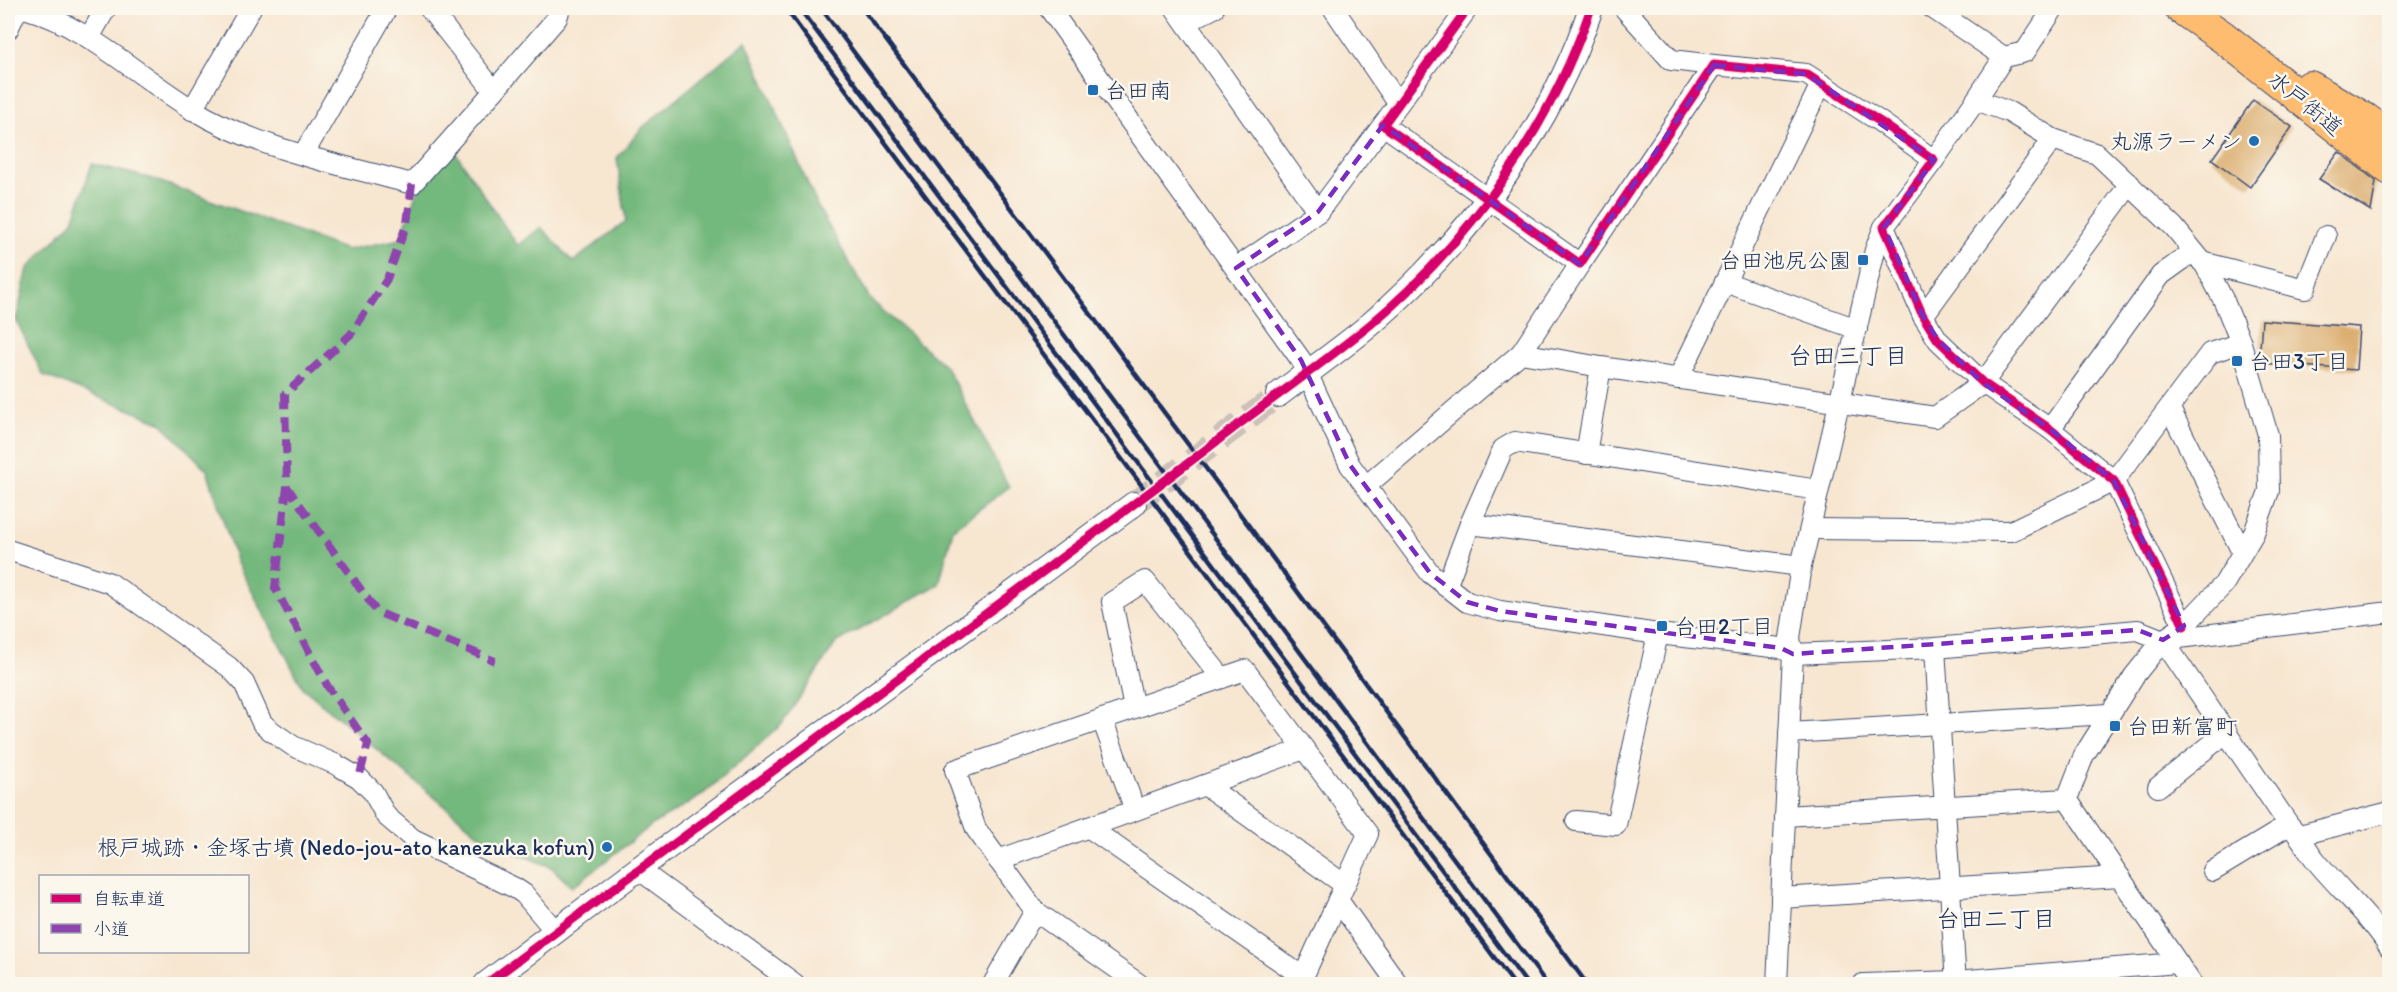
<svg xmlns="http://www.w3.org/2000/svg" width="2397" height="992" font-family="Itim,'Klee One',sans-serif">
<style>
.forest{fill:#73b87c;stroke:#47746d;stroke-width:1.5}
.building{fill:#dbad70}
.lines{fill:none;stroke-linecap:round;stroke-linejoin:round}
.tertiary-tunnel{stroke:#cbc1b9;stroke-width:24;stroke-dasharray:24 12;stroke-linecap:butt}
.minor-casing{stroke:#3c4a6f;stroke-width:22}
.tertiary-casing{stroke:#3c4a6f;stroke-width:26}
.trunk-casing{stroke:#3c4a6f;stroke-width:34}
.minor{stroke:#fff;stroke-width:20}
.tertiary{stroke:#fff;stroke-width:24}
.trunk{stroke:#fdbc70;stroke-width:32}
.rail{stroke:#1b2f5e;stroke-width:4.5}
.quiet{stroke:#8e44ad;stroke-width:8;stroke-dasharray:15 8;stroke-linecap:butt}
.cycleway-casing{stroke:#fbf7ec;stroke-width:13}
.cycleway{stroke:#d6006c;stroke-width:9}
.marked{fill:none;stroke:#7b2cbf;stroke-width:4.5;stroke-dasharray:12 8;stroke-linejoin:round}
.poi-dot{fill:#1f6fb2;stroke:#fbf7ec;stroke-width:2}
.labels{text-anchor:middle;stroke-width:5;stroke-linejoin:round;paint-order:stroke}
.poi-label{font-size:22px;fill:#1b2f5e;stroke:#fbf7ec;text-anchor:start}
.street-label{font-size:22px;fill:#1b2f5e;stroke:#fbf7ec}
.neighbourhood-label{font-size:24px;fill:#1b2f5e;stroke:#fbf7ec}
</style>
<rect width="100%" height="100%" fill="#fbf7ec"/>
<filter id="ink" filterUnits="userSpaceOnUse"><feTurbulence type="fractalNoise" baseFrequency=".0167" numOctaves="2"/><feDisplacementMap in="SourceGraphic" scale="12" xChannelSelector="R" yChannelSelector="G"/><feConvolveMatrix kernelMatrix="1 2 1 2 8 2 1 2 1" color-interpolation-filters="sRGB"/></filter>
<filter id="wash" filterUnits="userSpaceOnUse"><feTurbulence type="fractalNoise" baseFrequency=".008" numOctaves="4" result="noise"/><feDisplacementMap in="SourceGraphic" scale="24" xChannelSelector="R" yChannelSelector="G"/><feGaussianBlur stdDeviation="1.35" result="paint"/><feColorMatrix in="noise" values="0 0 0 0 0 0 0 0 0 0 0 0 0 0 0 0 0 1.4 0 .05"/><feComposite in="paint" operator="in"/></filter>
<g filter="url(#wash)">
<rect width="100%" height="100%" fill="#f7e6d0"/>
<!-- forest -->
<polygon class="forest" points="746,41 818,207 870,299 946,367 1009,487 953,529 939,584 836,643 782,724 701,796 652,825 572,887 551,867 487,841 303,688 237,563 207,470 160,422 43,375 16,320 28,268 73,221 92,164 153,179 346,250 401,239 418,187 451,146 518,246 541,227 573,262 626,221 617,158 642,128"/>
<g id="blocks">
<!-- building -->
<g class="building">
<polygon points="2253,100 2292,127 2250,187 2212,159"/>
<polygon points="2339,152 2376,181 2371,211 2319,179"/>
<polygon points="2262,320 2359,327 2356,370 2259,363"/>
</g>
</g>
</g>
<g filter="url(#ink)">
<use href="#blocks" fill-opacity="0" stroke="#3c4a6f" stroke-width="1.5"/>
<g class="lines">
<!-- tertiary-tunnel -->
<polyline class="tertiary-tunnel" points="1134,504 1278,395"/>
<!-- minor casing -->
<g class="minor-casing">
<g id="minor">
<polyline points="1049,8 1301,360 1350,465 1430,573 1467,602 1500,611 1658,634 1781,648 1793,654 1777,984"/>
<polyline points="1175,8 1318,212"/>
<polyline points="1333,8 1398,103"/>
<polyline points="1468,8 1383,125 1580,264 1714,65 1806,74 1879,121 1934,160 1884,227 1923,316 1938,340 1983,383 2050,429 2114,481 2184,626"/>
<polyline points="1624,8 1671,60 1714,65"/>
<polyline points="1932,8 2004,57 1976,100 2009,112 2053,139 2097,154 2174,227 2205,265 2224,301 2241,343 2268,435 2269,491 2254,533 2224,584 2184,626 2163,640 2134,676 2084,755 2067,799 2192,984"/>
<polyline points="1186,22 1214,8"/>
<path d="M8 29 16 12 24 8C87 26 136 75 192 109 257 149 339 164 412 184L494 91 429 8"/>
<polyline points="89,38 106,8"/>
<polyline points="2004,57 2025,52 2054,8"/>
<polyline points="494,91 557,18 560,8"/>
<polyline points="192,110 251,8"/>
<polyline points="303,155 387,8"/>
<polyline points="1934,160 1976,100"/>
<polyline points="1884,227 1875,250 1801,566 1790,638 1793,654 1935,648 2138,630 2163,640 2390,612"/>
<polyline points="2202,262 2305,289 2326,236"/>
<polyline points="1236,268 1318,212 1383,125"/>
<polyline points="1725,282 1857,329"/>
<polyline points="1923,316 2053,139"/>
<polyline points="1521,353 1601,367 1935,417 1983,383 2130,184"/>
<polyline points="1678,379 1821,84"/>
<polyline points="2170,409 2242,552"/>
<polyline points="2050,429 2161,275 2193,252"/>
<polyline points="1586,454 1601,367"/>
<polyline points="1366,486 1521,353 1580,264"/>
<polyline points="1470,524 1801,566"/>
<polyline points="1811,529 2011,531 2114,481 2210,353 2241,343"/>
<polyline points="8,550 110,583 229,667 244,683 262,723 270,730 293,746 337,765 359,778 373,792 386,816 413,839 515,888 524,894 556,932"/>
<polyline points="1446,587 1470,524 1503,449 1515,442 1818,490"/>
<path d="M2163 640 2289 825C2301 836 2307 850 2317 862 2341 891 2370 916 2390 948"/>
<polyline points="1935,648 1956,984"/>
<polyline points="1134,708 1112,602 1145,581 1222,678"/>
<polyline points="1102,719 1135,810"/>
<polyline points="1789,733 2109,714"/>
<polyline points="1205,785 1345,885"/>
<polyline points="2158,787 2227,732"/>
<polyline points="1785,816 2067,799"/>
<polyline points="1576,821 1616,825 1658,634"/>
<polyline points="1088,827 1303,977"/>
<polyline points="2300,835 2390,812"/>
<polyline points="998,860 1304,749"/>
<polyline points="638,869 795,984"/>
<polyline points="2213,871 2289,825"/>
<polyline points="1781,898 2120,877"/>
<polyline points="1035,911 1139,984"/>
<polyline points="993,984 1035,911 976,829 955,770 1245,670 1368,834 1338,900 1398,984"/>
<polyline points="1300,984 1338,900"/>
<polyline points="1863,984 1956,981 2178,963"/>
</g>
</g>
<!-- tertiary casing -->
<g class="tertiary-casing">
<g id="tertiary">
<path d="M1278 395C1309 371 1343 348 1372 323 1469 238 1550 130 1591 8"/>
<polyline points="486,984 638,869 1134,504"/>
</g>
</g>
<!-- trunk casing -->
<g class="trunk-casing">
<g id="trunk">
<polyline points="2181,8 2223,37 2390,169"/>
<polyline points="2310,87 2365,119 2390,137"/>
</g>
</g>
<!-- minor -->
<use href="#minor" class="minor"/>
<!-- tertiary -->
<use href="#tertiary" class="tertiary"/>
<!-- trunk -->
<use href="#trunk" class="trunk"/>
<!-- rail -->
<g class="rail">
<polyline points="785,8 1514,984"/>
<polyline points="799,8 1527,984"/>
<polyline points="821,8 1547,984"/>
<polyline points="862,8 1252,530 1587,984"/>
</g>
<!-- quiet -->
<g class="quiet">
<polyline points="412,184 407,223 387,279 351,334 285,394 287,487 377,612 495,661"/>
<polyline points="287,487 275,588 328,687 368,744 359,778"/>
</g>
<!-- cycleway casing -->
<g class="cycleway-casing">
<g id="cycleway">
<polyline points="1468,8 1383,125 1580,264 1714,65 1806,74 1879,121 1934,160 1884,227 1923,316 1938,340 1983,383 2050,429 2114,481 2184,626"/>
<path d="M486 984C650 861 815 739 980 618 1067 554 1154 490 1239 424 1283 391 1328 359 1371 324 1469 242 1550 129 1591 8"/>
</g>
</g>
<!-- cycleway -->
<use href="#cycleway" class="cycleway"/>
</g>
</g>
<!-- marked area -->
<path class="marked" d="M1714 65 1806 74 1934 160 1884 227 1923 316 1938 340 1983 383 2050 429 2114 481 2184 626 2163 640 2138 630 1793 654 1781 648 1500 611 1467 602 1430 573 1350 465 1301 360 1236 268 1318 212 1383 125 1580 264Z"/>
<!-- markers -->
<g class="poi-dot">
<rect x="1087" y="84" width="12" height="12" rx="3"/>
<circle cx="2254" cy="141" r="6"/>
<rect x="1857" y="254" width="12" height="12" rx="3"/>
<rect x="2231" y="355" width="12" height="12" rx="3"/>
<rect x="1656" y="620" width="12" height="12" rx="3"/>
<rect x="2109" y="720" width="12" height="12" rx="3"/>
<circle cx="607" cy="847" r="6"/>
</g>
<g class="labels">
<!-- poi labels -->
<g class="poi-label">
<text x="1105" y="98">台田南</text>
<text x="2242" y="149" text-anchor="end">丸源ラーメン</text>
<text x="1851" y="268" text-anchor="end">台田池尻公園</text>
<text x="2249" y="369">台田3丁目</text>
<text x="1674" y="634">台田2丁目</text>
<text x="2127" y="734">台田新富町</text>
<text x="595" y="855" text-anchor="end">根戸城跡・金塚古墳 (Nedo-jou-ato kanezuka kofun)</text>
</g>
<!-- street labels -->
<g class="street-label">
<text transform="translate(2306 103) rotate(39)" y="8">水戸街道</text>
</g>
<!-- neighbourhood labels -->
<g class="neighbourhood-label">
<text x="1848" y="364">台田三丁目</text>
<text x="1996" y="927">台田二丁目</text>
</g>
</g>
<!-- margin -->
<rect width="2397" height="992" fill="none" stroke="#fbf7ec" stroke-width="30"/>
<!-- legend -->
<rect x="39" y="875" width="210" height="78" fill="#fbf7ec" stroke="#a1a7b3" stroke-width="1.5"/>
<rect x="51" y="894" width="30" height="9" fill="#d6006c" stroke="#a1a7b3" stroke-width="1.5"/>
<text x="93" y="905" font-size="18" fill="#1b2f5e">自転車道</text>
<rect x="51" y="924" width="30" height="9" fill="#8e44ad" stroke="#a1a7b3" stroke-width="1.5"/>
<text x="93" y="935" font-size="18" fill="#1b2f5e">小道</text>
</svg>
